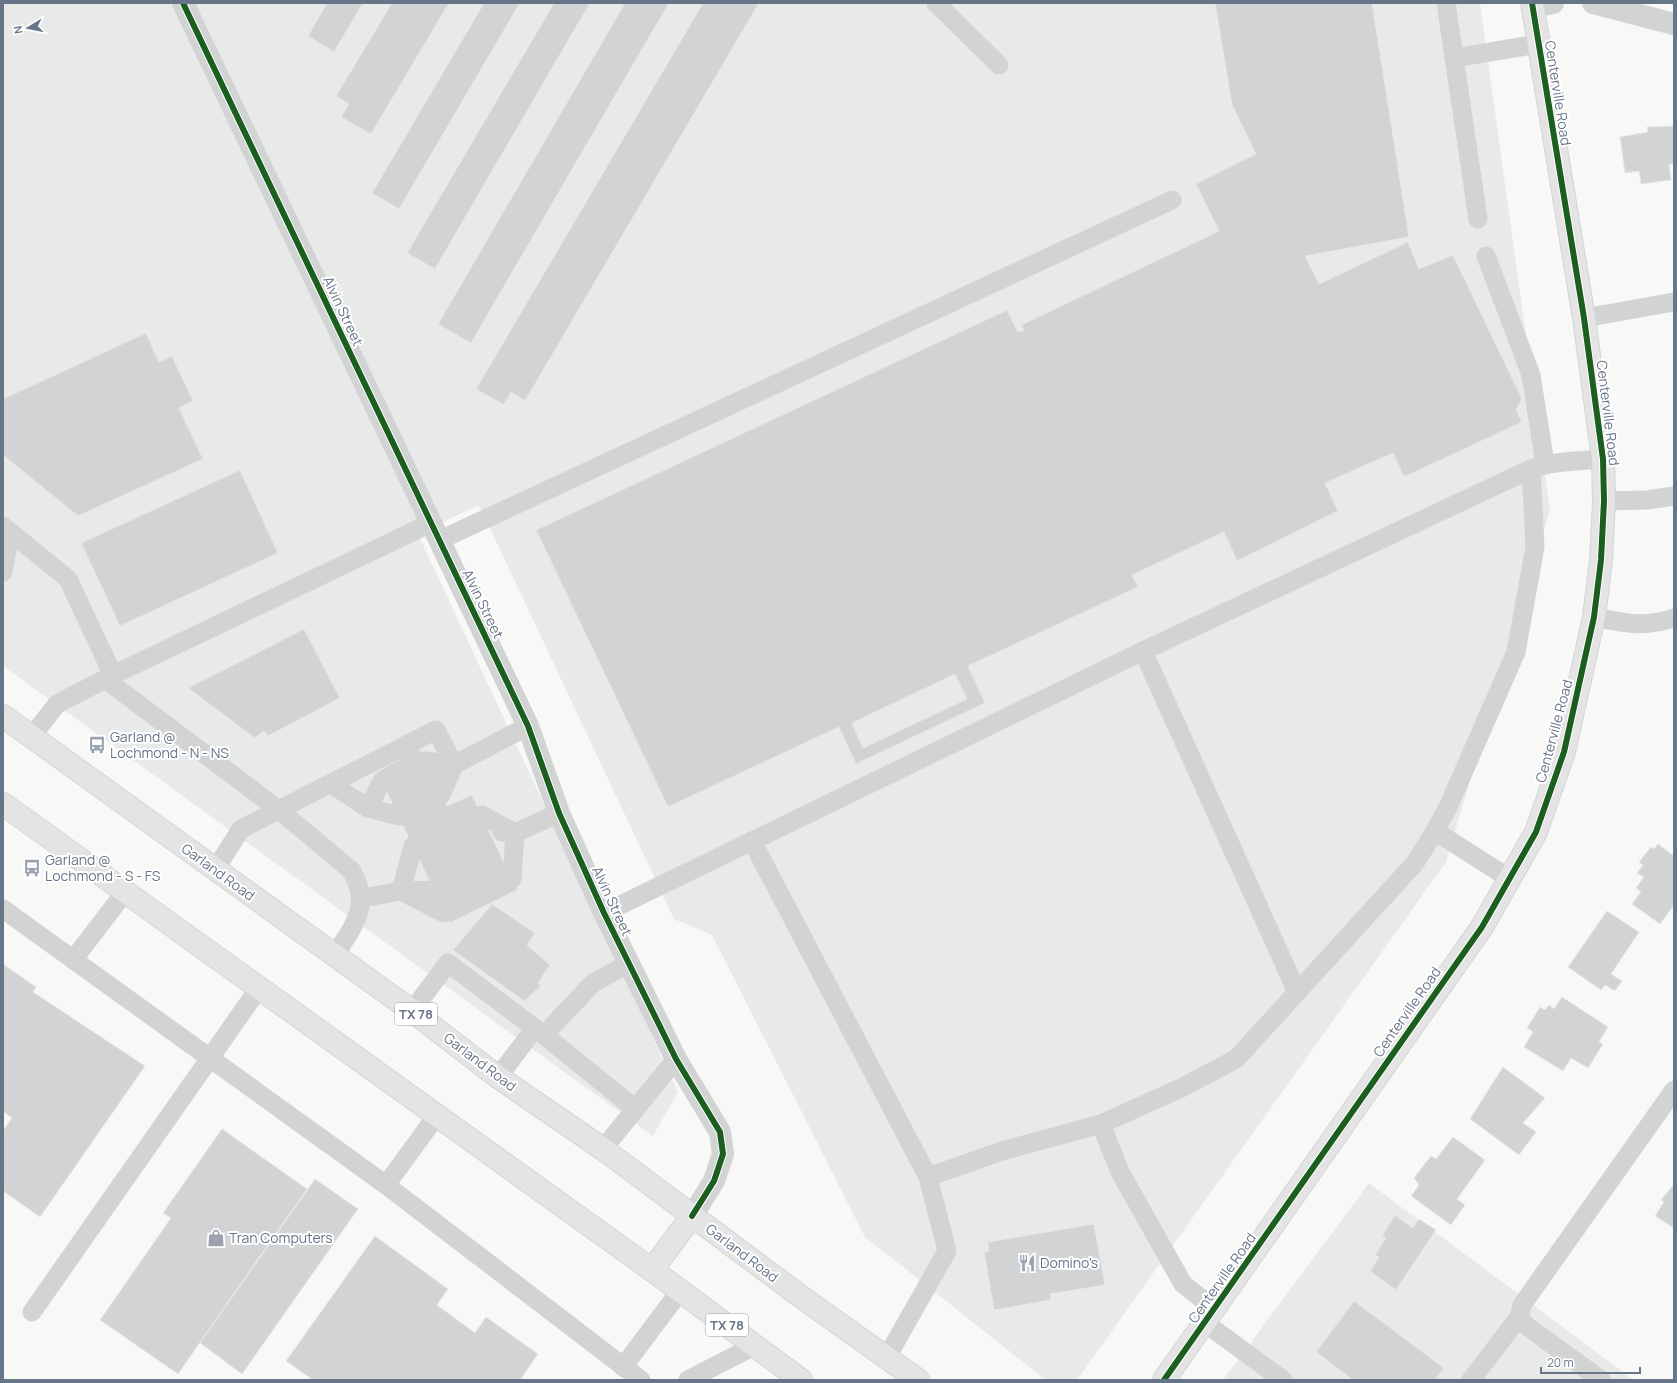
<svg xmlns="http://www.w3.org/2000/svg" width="1677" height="1383" font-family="Manrope,sans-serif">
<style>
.built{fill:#e8e9e9}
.building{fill:#d2d3d4;stroke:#e7e7e6;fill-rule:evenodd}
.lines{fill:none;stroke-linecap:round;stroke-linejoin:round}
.secondary-casing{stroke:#d3d5d6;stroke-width:24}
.primary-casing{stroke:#d3d4d6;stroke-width:24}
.lane{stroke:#d2d3d3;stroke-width:19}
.street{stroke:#d2d3d3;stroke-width:22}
.secondary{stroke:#e4e4e4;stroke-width:22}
.primary{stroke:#e4e4e4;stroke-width:22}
.cycleway-casing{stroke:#fff;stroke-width:8}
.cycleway{stroke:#1b5e20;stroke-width:6}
.labels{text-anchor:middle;stroke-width:4;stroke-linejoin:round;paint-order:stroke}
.shield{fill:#fff;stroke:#959eac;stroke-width:1}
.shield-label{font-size:13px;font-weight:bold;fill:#677588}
.street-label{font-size:14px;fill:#677588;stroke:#fff}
.poi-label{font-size:14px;fill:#677588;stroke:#fff;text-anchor:start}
</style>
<rect width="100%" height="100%" fill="#f8f8f7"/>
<!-- built -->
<g class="built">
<polygon points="3,3 1480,3 1550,510 1446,862 1077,1380 1046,1380 865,1237 712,935 674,919 479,505 418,534 678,1092 653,1136 3,666"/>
<polygon points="1369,1183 1634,1380 1223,1380"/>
</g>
<!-- building -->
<g class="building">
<polygon points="327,3 363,3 334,52 308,36"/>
<polygon points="392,3 449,3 371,134 341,117 349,104 336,96"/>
<polygon points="484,3 520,3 399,209 372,193"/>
<polygon points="554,3 590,3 435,269 407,253"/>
<polygon points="625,3 669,3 471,343 438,324"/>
<polygon points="703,3 759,3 525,401 511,392 504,405 476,389"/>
<path d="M1215 3H1372L1409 237 1305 256 1319 284 1408 242 1419 269 1453 255 1522 399 1516 410 1522 422 1404 477 1393 453 1325 483 1338 511 1237 561 1224 532 1132 575 1138 587 968 666 985 703 856 764 839 727 668 807 536 530 1007 310 1018 332 1024 330 1021 325 1219 231 1196 184 1256 154 1232 105ZM955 674 967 699 863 748 852 723Z"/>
<polygon points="1674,126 1674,164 1669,164 1671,180 1641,184 1639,171 1625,173 1620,137 1648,132 1647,127"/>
<polygon points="146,333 159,362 172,356 193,401 179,408 203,459 78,516 3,455 3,399"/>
<polygon points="240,470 278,553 120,626 81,543"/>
<polygon points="304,629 340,698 268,736 264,731 255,738 188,688"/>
<polygon points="419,748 447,806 472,795 517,890 450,923 377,772"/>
<polygon points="1658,844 1674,856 1674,905 1660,924 1632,904 1641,892 1636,888 1644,877 1637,873 1643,865 1639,862 1651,847 1654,849"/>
<polygon points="492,904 535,933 527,945 550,965 538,983 541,986 524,1001 453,950"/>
<polygon points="1607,911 1639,932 1611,974 1622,981 1615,991 1605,985 1601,990 1568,967"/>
<polygon points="3,964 36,987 33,992 145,1066 40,1217 3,1191 3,1131 12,1118 3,1111"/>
<polygon points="1562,997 1608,1027 1599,1042 1603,1044 1588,1068 1571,1058 1563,1071 1524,1047 1533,1032 1527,1028 1540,1007 1545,1010 1549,1005 1554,1009"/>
<polygon points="1503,1067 1545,1098 1523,1123 1536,1132 1519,1155 1470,1119"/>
<polygon points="222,1129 307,1189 178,1374 100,1320 171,1218 163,1213"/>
<polygon points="1453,1137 1485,1160 1457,1199 1465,1205 1451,1225 1411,1196 1419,1185 1414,1178 1431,1156 1436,1159"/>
<polygon points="315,1179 358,1209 242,1374 200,1343"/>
<polygon points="1674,1184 1674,1228 1655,1216 1664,1202 1661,1200"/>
<polygon points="1395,1215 1413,1228 1419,1219 1436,1230 1396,1290 1370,1271 1379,1257 1375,1255 1386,1238 1382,1236"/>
<polygon points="1094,1224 1105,1285 1050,1294 1051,1300 994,1310 984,1252 989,1251 988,1242"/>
<polygon points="375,1236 448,1289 437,1305 475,1333 486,1317 538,1354 520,1380 313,1380 286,1361"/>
<polygon points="1354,1301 1444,1368 1435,1380 1353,1380 1316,1352"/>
</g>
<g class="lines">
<!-- secondary casing -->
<g class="secondary-casing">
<polyline id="secondary" points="1164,1380 1482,927 1536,832 1564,752 1594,617 1601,560 1604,501 1603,459 1584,318 1532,3"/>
</g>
<!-- primary casing -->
<g class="primary-casing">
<g id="primary">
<polyline points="3,716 412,1011 498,1077 603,1149 800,1296 918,1380"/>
<polyline points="3,804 652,1270 801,1380"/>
<polyline points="652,1270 692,1216"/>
</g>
</g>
<!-- lane -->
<g class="lane">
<polyline points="936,3 999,65"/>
<polyline points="1446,3 1478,219"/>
<polyline points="1454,58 1538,44"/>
<polyline points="1486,256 1531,375 1545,464"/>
<polyline points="1584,318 1674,302"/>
<polyline points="1604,501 1647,500 1674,496"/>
<polyline points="3,526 68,579 113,675 431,523"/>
<polyline points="440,540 1172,200"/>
<polyline points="3,572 10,532"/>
<path d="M1594 617C1625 623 1642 628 1674 618"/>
<polyline points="1143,651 1297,992"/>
<path d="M105 679 279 810 351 870C372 905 354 925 335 955"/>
<polyline points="32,736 57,704 113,675"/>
<polyline points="425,761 454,765"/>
<polyline points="433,776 528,726"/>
<polyline points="331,784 368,808 399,816"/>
<polyline points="368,808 382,781"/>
<polyline points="482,815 515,833 559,813"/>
<polyline points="502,832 515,833 512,879"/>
<polyline points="752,841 928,1177 1002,1151 1101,1124 1181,1088 1236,1059 1415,863 1435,831"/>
<polyline points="413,846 401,891 444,913"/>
<polyline points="215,870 241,829 436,730 454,765 441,795"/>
<polyline points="1510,879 1435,831 1448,807 1516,652 1535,547 1531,469"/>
<polyline points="404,891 434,890"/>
<polyline points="362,898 401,891"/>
<polyline points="3,909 386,1185 641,1380"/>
<path d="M604 913 1143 651 1531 469C1554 461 1578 461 1603 459"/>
<polyline points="73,960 125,892"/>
<polyline points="412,1011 448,963 544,1035 593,983 628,964"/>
<polyline points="544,1035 634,1108"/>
<polyline points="498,1077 535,1028"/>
<polyline points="1101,1124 1120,1172 1183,1284 1215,1309"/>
<polyline points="603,1149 676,1059"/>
<polyline points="386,1185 437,1115"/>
<polyline points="32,1312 259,988"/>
<polyline points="1519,1317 1528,1327 1601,1380"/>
<polyline points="1205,1323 1283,1380"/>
<polyline points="887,1357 947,1251 928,1177"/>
<polyline points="623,1367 680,1291"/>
<polyline points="688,1380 754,1346"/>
<polyline points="1471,1380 1519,1317 1522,1305 1674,1090"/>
</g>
<!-- street -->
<g class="street">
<polyline points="183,3 528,726 559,813 604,913 676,1059 720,1132 723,1154 714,1181 692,1216"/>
<polyline points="1593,3 1674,24"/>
<polyline points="1533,6 1553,3"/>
</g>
<!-- secondary -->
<use href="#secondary" class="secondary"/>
<!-- primary -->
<use href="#primary" class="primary"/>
<!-- cycleway casing -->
<g class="cycleway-casing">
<g id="cycleway">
<polyline points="183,3 528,726 559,813 604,913 676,1059 720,1132 723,1154 714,1181 692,1216"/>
<polyline points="1164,1380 1482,927 1536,832 1564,752 1594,617 1601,560 1604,501 1603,459 1584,318 1532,3"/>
</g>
</g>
<!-- cycleway -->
<use href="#cycleway" class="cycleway"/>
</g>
<!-- icons -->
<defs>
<g id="bus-bare" transform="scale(1.38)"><path d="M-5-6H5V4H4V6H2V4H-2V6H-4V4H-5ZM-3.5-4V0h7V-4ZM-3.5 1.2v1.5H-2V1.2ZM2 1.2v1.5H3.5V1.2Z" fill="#9aa3af" stroke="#fff" stroke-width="2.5" paint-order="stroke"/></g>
<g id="shop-bare" transform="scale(1.38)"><path d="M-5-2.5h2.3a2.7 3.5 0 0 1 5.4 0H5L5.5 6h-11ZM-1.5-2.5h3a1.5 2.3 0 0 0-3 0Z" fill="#9aa3af" stroke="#fff" stroke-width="2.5" paint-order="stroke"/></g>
<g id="restaurant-bare" transform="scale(1.38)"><path d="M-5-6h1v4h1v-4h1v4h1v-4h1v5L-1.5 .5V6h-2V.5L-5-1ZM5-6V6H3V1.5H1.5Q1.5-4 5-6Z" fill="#9aa3af" stroke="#fff" stroke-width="2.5" paint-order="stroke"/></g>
</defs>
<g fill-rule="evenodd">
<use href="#bus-bare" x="97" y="745"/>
<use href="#bus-bare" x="32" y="868"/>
<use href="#shop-bare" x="216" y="1238"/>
<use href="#restaurant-bare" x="1027" y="1263"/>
</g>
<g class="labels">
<!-- shield labels -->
<g class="shield">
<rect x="395" y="1003" width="42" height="22" rx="3"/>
<rect x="706" y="1314" width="42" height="22" rx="3"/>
</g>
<g class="shield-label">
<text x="416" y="1019">TX 78</text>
<text x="727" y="1330">TX 78</text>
</g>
<!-- street labels -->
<g class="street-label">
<text transform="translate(1558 93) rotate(81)" y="5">Centerville Road</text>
<text transform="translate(343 311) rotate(65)" y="5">Alvin Street</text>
<text transform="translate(1608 413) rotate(83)" y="5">Centerville Road</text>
<text transform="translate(483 604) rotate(64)" y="5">Alvin Street</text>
<text transform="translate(1554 731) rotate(-75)" y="5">Centerville Road</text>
<text transform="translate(218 872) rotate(36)" y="5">Garland Road</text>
<text transform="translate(612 901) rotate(65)" y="5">Alvin Street</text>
<text transform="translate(1407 1012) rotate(-55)" y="5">Centerville Road</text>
<text transform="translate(480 1062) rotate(37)" y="5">Garland Road</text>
<text transform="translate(742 1253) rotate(37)" y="5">Garland Road</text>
<text transform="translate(1222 1278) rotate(-55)" y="5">Centerville Road</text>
</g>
<!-- poi labels -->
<g class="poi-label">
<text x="110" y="742">Garland @<tspan x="110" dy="16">Lochmond - N - NS</tspan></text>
<text x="45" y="865">Garland @<tspan x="45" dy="16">Lochmond - S - FS</tspan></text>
<text x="229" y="1243">Tran Computers</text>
<text x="1040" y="1268">Domino's</text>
</g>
</g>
<!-- border -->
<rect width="1677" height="1383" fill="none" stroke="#677588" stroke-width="8"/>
<!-- north arrow -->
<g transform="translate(28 28) rotate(260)" stroke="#ffffff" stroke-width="3" paint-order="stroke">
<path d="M0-3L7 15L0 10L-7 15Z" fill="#677588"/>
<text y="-6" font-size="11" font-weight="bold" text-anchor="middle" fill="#677588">N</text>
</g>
<!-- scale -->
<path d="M1541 1367v6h99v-6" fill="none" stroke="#677588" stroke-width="2"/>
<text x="1547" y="1367" font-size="12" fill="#677588" stroke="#ffffff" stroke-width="3" paint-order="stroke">20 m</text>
</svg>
